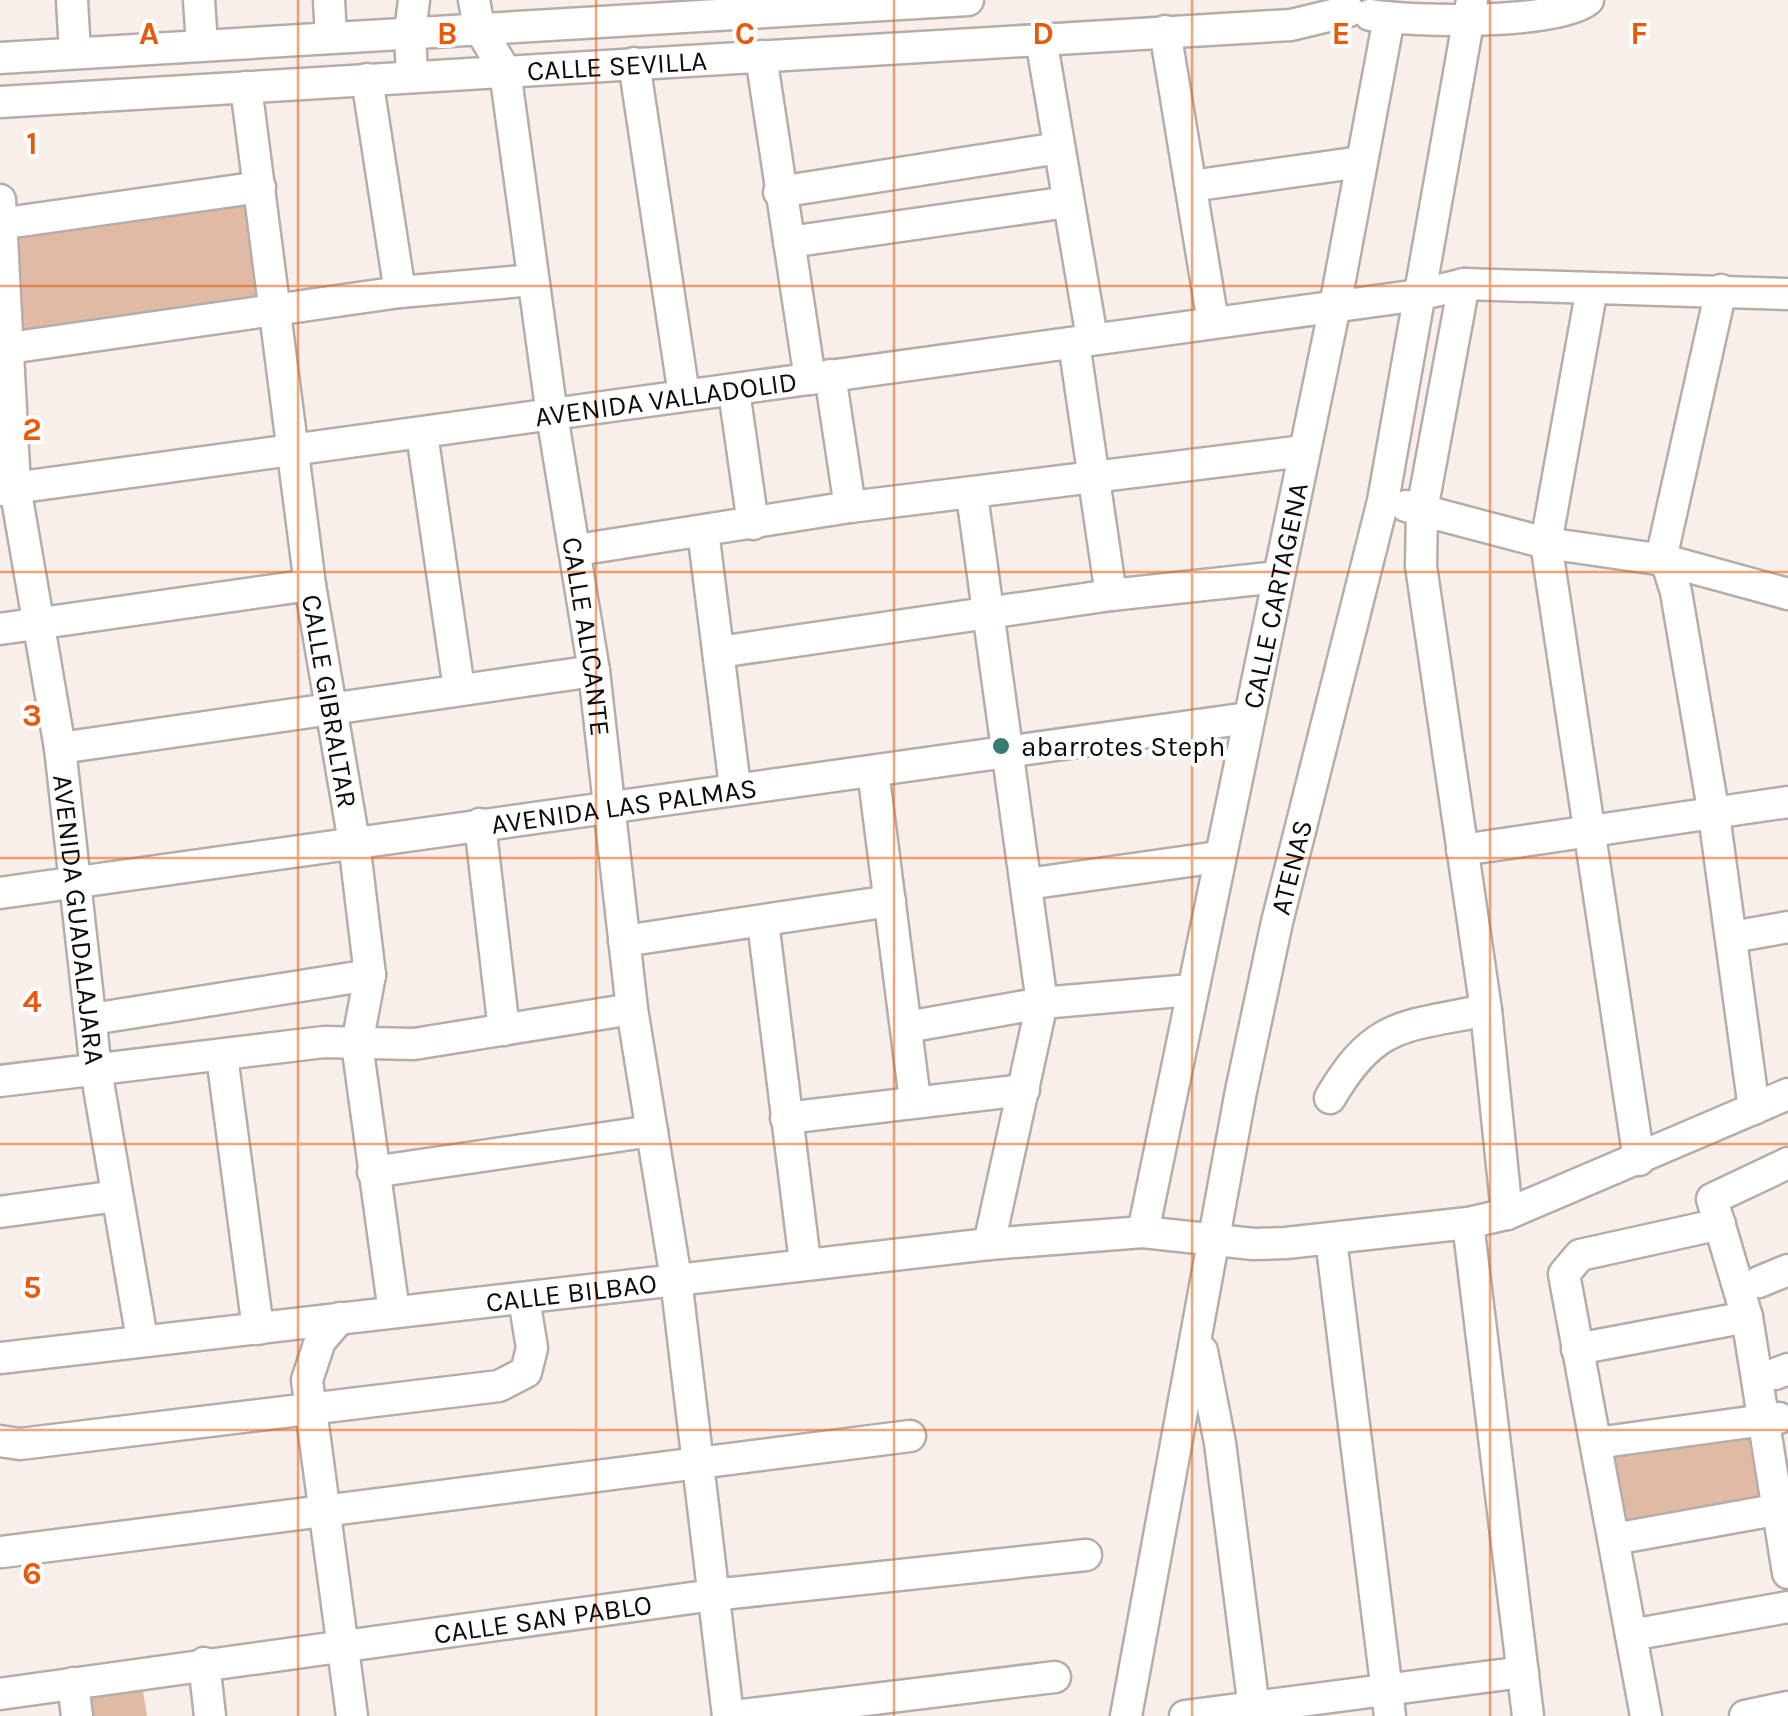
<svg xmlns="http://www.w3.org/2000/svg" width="1788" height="1716" font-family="Karla,sans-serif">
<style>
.green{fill:#e0baa5}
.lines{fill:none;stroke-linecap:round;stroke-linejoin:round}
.minor-casing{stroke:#b6ada9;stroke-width:35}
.minor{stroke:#fff;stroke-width:30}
.grid{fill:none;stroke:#e8590c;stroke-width:2.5;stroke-opacity:0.55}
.poi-dot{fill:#377d74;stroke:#fff;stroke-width:4}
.labels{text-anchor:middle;stroke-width:8;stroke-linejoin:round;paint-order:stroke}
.street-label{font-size:28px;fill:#100d0b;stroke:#fff}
.poi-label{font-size:28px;fill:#100d0b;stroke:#fff;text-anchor:start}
.grid-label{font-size:32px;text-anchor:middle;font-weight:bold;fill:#e8590c;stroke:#fff;stroke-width:8;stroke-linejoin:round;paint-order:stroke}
</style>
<rect width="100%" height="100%" fill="#f9efea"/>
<!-- green -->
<g class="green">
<polygon points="260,187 277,309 9,348 3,224"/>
<polygon points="1763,1420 1775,1510 1614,1539 1596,1443"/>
<polygon points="142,1685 147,1716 82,1716 79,1694"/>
</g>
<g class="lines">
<!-- minor casing -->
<g class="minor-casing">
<g id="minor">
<polyline points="72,0 75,53"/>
<polyline points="199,0 202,45"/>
<polyline points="329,0 331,37"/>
<path id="s1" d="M474 0 479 27 505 71 552 415 594 671 632 1009 676 1279 728 1716"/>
<path d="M1370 15C1412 22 1556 25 1588 0"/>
<polyline points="1165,31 1213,322"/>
<polyline points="1041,39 1092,338"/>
<polyline points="761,56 810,379"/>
<polyline points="0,58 968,0"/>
<polyline points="634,63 684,395"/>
<polyline points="412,77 410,32 414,0"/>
<polyline points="367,79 400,292"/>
<path id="s2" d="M246 87 310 585 354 842 370 975 357 1044 394 1312"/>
<path id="s3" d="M0 102 1291 25 1349 11"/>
<polyline points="1191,186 1361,162"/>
<polyline points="779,192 1059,148"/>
<path id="s4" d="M0 200 15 487 60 748 96 1070 142 1339"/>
<polyline points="0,224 260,187"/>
<polyline points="789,242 1068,202"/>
<polyline points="1464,284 1422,510 1421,566 1486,1010 1507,1214"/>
<polyline points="1592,288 1546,543 1639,1160"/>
<polyline points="1721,290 1663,550 1676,592 1714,815 1754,1109"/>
<polyline points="1074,343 1111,595"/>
<polyline points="9,348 400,292 533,280"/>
<polyline points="830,375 850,507"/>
<polyline points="734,391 753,524"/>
<polyline points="422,434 459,689"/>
<path id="s5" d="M0 490 1419 295 1464 284 1788 294"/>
<polyline points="972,495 1042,1003 989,1244"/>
<polyline points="1406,506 1546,543 1664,560 1788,594"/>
<polyline points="703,531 735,787"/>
<polyline points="577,550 850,507 1304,451"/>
<polyline points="0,629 310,585"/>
<polyline points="719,652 1111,595 1278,577"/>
<polyline points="60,748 594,671"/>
<polyline points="873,771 915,1100"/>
<polyline points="480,824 504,1030"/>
<polyline points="1462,850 1788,802"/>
<polyline points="1027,884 1218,857"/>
<path id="s6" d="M0 893 1248 718"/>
<polyline points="763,922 805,1262"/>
<polyline points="1732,937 1788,927"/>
<polyline points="624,941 890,901"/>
<polyline points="92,1019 370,975"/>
<polyline points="907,1027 1042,1003 1191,990"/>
<polyline points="222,1056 258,1329"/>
<polyline points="0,1081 324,1042 414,1044 632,1009"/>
<path d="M1330 1098C1375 1021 1404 1027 1486 1010"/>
<polyline points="786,1118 1024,1090"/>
<polyline points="1788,1163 1712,1199 1747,1317 1788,1573"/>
<polyline points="373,1172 652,1131"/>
<polyline points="0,1212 117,1196"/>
<polyline points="1468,1223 1528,1716"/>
<path id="s7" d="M1143 1232 1335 306 1389 18"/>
<polyline points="1331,1239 1390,1716"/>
<polyline points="1759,1282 1788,1270"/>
<polyline points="340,1318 320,1341 307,1380 352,1716"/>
<polyline points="1577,1349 1747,1317"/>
<polyline points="1202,1351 1220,1443 1255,1716"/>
<path id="s8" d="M0 1358 989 1244 1143 1232 1253 1244 1286 1243 1468 1223 1507 1214 1788 1094"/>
<polyline points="1775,1374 1788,1369"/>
<polyline points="0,1441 20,1444 499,1386 526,1372 532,1348 524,1299"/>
<polyline points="1596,1443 1779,1418"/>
<polyline points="1614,1539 1775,1510"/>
<polyline points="2,1552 910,1436"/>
<polyline points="1631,1635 1788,1607"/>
<polyline points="204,1663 210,1716"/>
<polyline points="73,1683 77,1716"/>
<path id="s9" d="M0 1694 713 1595 1086 1555"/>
<polyline points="734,1716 1055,1677"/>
<path id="s10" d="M1126 1716 1241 1091 1277 922 1383 501 1472 0"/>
<polyline points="1185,1716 1523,1672"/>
<polyline points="1646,1716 1564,1274 1580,1255 1720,1224"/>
<polyline points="1745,1716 1788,1707"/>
</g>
</g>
<!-- minor -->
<use href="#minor" class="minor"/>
</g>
<!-- grid -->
<path class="grid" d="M298 0V1716M596 0V1716M894 0V1716M1192 0V1716M1490 0V1716M0 286H1788M0 572H1788M0 858H1788M0 1144H1788M0 1430H1788"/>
<!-- markers -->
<circle class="poi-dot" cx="1001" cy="746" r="10"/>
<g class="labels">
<!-- street labels -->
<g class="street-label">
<text dy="10" stroke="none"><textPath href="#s3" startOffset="618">CALLE SEVILLA</textPath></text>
<text dy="10" stroke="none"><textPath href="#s5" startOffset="672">AVENIDA VALLADOLID</textPath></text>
<text dy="10" stroke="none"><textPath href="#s7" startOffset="650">CALLE CARTAGENA</textPath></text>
<text dy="10" stroke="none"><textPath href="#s1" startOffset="650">CALLE ALICANTE</textPath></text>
<text dy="10" stroke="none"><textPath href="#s2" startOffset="620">CALLE GIBRALTAR</textPath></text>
<text dy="10" stroke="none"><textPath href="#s6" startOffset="630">AVENIDA LAS PALMAS</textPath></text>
<text dy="10" stroke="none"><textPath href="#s10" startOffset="865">ATENAS</textPath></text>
<text dy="10" stroke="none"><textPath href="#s4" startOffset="725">AVENIDA GUADALAJARA</textPath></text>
<text dy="10" stroke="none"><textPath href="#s8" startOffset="575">CALLE BILBAO</textPath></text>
<text dy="10" stroke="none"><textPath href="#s9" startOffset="548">CALLE SAN PABLO</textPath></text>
</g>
<!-- poi labels -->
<g class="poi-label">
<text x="1021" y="756">abarrotes Steph</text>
</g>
</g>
<g class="grid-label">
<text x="149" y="44">A</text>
<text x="447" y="44">B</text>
<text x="745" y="44">C</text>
<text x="1043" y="44">D</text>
<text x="1341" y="44">E</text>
<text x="1639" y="44">F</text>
<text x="32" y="154">1</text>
<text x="32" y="440">2</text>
<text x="32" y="726">3</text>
<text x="32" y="1012">4</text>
<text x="32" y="1298">5</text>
<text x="32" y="1584">6</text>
</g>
</svg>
